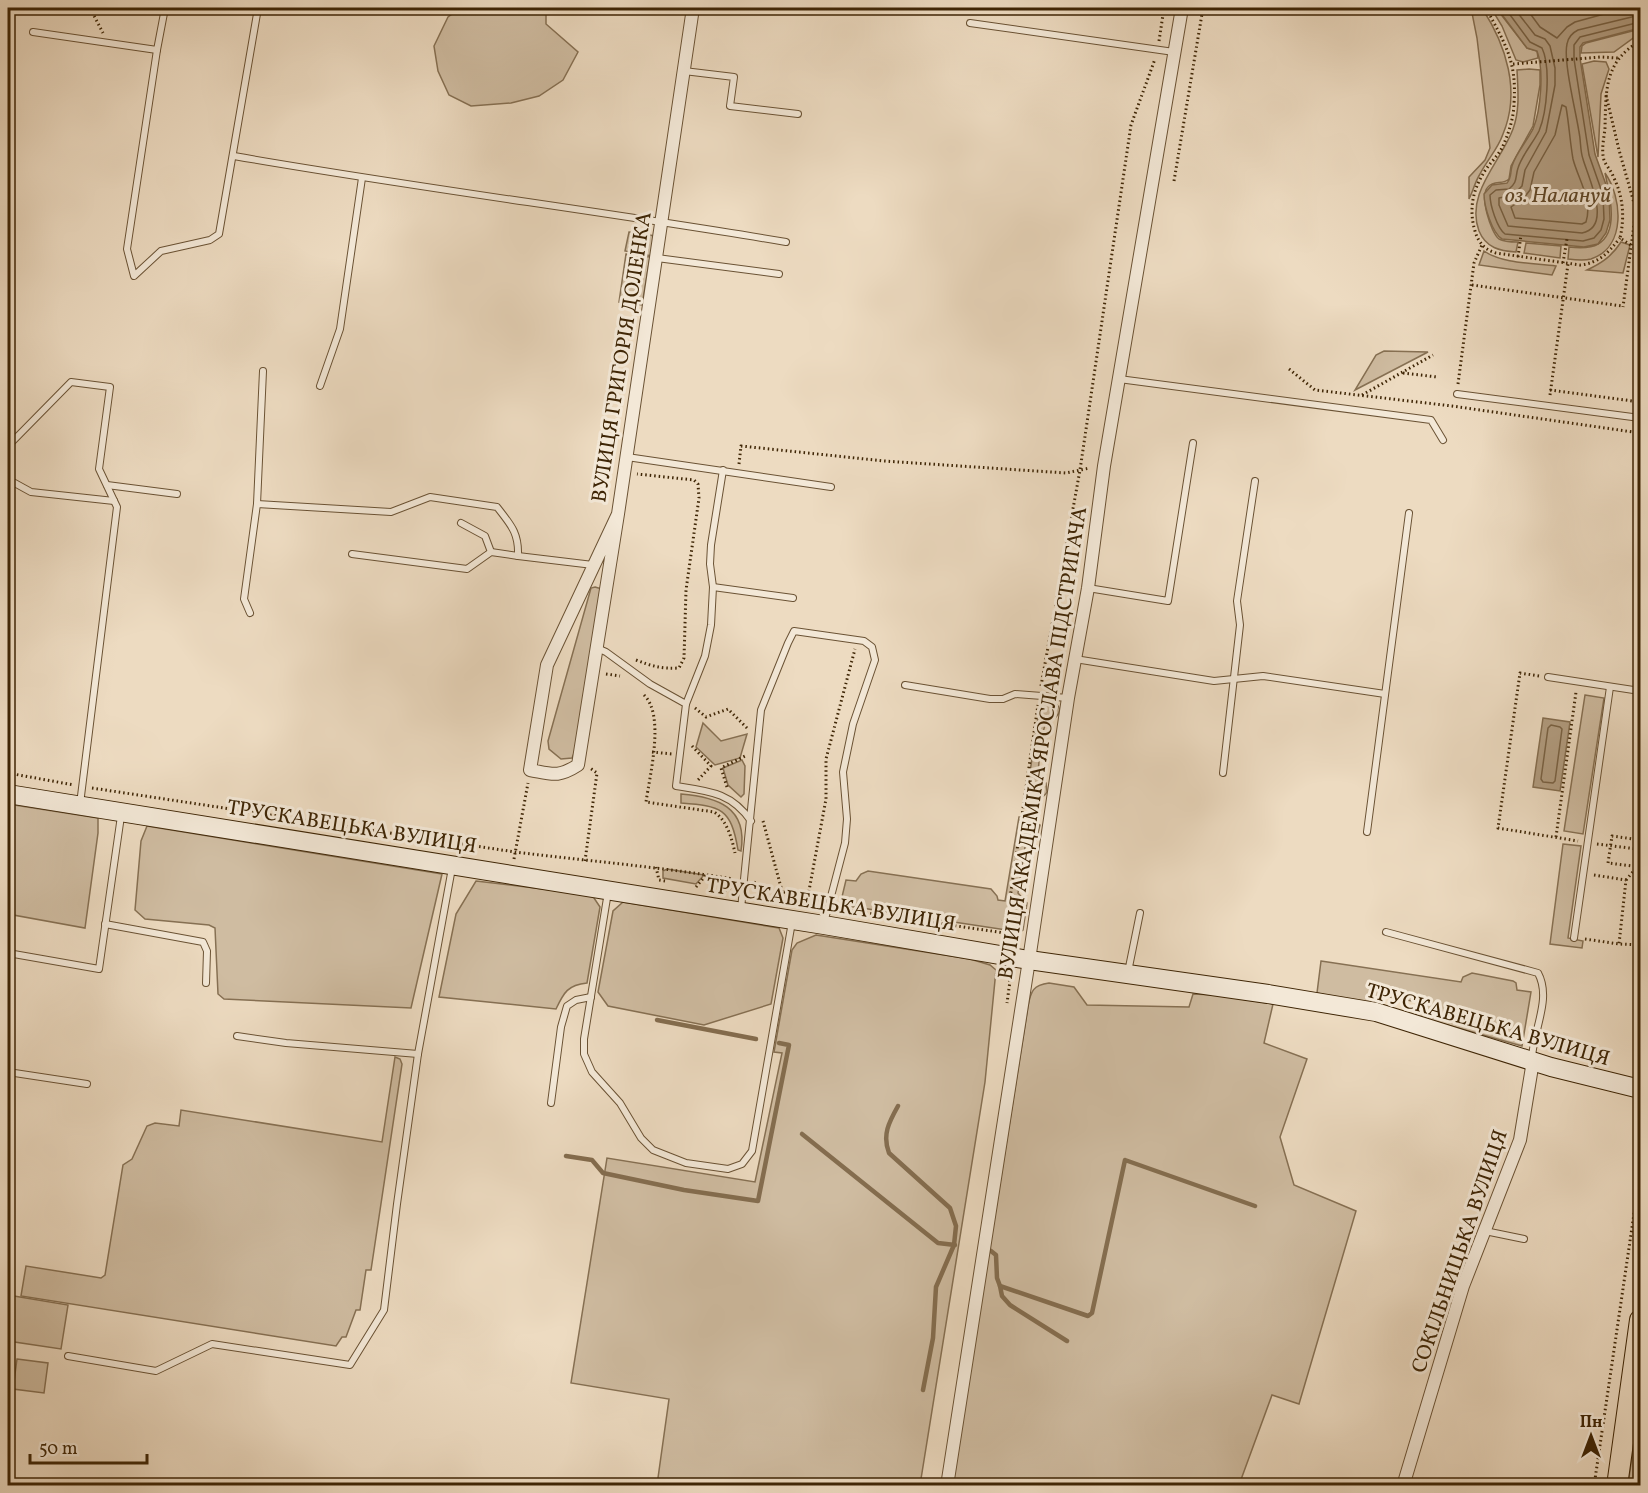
<svg xmlns="http://www.w3.org/2000/svg" width="1648" height="1493" font-family="Vollkorn,serif">
<style>
.green{fill:#cfbca1;stroke:#867053;stroke-width:1.5}
.water{fill:#b29d81;stroke:#846d4f;stroke-width:1.5}
.lines{fill:none;stroke-linecap:round;stroke-linejoin:round}
.shore{stroke:#786143;stroke-width:1.5}
.stream{stroke:#846d4f;stroke-width:4.5}
.lane-casing{stroke:#6a5234;stroke-width:8}
.street-casing{stroke:#6a5234;stroke-width:14}
.secondary-casing{stroke:#3e2505;stroke-width:20}
.primary-casing{stroke:#3e2505;stroke-width:22}
.path{stroke:#3e2505;stroke-width:3;stroke-dasharray:1.5 3;stroke-linecap:butt}
.lane{stroke:#f3e8d7;stroke-width:6}
.street{stroke:#f3e8d7;stroke-width:12}
.secondary{stroke:#f3e8d7;stroke-width:18}
.primary{stroke:#eddbc1;stroke-width:20}
.labels{text-anchor:middle;stroke-width:6;stroke-linejoin:round;paint-order:stroke}
.street-label{font-size:21px;fill:#3e2505;stroke:#f3e8d7}
.water-label{font-size:22px;font-style:italic;fill:#61492a;stroke:#f3e8d7}
</style>
<rect width="100%" height="100%" fill="#eddbc1"/>
<filter id="stains"><feTurbulence type="fractalNoise" baseFrequency=".00333" numOctaves="4"/><feColorMatrix values="0 0 0 0 .2 0 0 0 0 .09 0 0 0 0 .02 0 0 0 .5 -.17"/></filter>
<radialGradient id="worn" r=".72"><stop offset=".6" stop-color="#630" stop-opacity="0"/><stop offset="1" stop-color="#630" stop-opacity=".3"/></radialGradient>
<!-- green -->
<g class="green">
<polygon points="461,8 546,8 546,24 578,52 563,80 539,96 511,103 471,106 449,95 438,71 434,46 448,17"/>
<path d="M1471 8H1482C1506 45 1521 91 1503 134 1498 149 1487 160 1480 174 1475 182 1473 191 1469 199V177L1485 160 1490 148 1477 38Z"/>
<polygon points="1491,8 1496,8 1527,48 1537,51 1538,58 1523,62 1516,60 1502,26"/>
<polygon points="1640,29 1640,33 1614,52 1581,53 1582,46 1586,43"/>
<polygon points="1594,61 1606,62 1609,69 1601,94 1598,157 1582,64"/>
<path d="M1529 69 1540 70V85L1533 126 1511 166 1509 179C1503 185 1494 180 1488 187 1479 196 1491 233 1499 239 1504 242 1512 242 1518 242L1516 252C1500 251 1486 248 1479 231 1465 193 1501 162 1513 129 1520 110 1518 90 1517 70Z"/>
<path d="M1605 173C1622 197 1627 247 1591 259 1584 261 1575 260 1568 259L1569 247C1578 248 1590 249 1598 244 1620 232 1609 192 1605 173Z"/>
<polygon points="629,232 655,236 652,256 625,251"/>
<path d="M1621 242 1630 245 1623 273 1587 270C1602 263 1612 256 1621 242Z"/>
<polygon points="1526,243 1561,246 1560,258 1524,253"/>
<path d="M1484 251C1503 264 1534 263 1556 266L1552 275 1479 265Z"/>
<polygon points="626,254 650,257 642,305 619,302"/>
<polygon points="1384,351 1428,352 1355,390 1376,355"/>
<polygon points="595,587 602,589 576,749 572,758 561,759 549,749 548,741 591,588"/>
<polygon points="1585,695 1604,698 1583,834 1564,831"/>
<path d="M1041 698C1050 699 1067 706 1056 717 1053 720 1047 722 1045 726 1041 734 1039 762 1038 773L1046 783 1047 792C1043 799 1033 802 1026 799Z"/>
<polygon points="703,723 721,741 747,734 740,758 715,765 696,747"/>
<polygon points="742,760 745,766 744,794 741,797 728,785 723,768"/>
<path d="M681 794C717 797 748 807 741 851L738 850C731 808 721 806 681 803Z"/>
<polygon points="8,804 98,818 98,833 85,928 8,914"/>
<polygon points="1019,817 1030,819 1040,825 1036,840 1025,847 1018,893 1027,903 1023,930 1020,932 842,905 841,901 846,880 856,881 861,874 868,871 991,889 997,896 998,900 1005,901"/>
<polygon points="147,826 442,874 411,1008 224,999 218,994 215,928 209,925 145,919 135,910 141,841"/>
<polygon points="1563,844 1581,846 1568,938 1583,941 1582,948 1550,944"/>
<polygon points="667,869 704,875 696,884 663,878 663,871"/>
<path d="M476 881 592 895 600 907 587 983C568 985 564 992 556 1009L439 997 456 914Z"/>
<polygon points="623,902 779,928 783,938 771,1004 704,1025 608,1006 598,992 613,911"/>
<polygon points="816,935 970,959 990,965 996,970 985,1082 920,1485 657,1485 669,1399 571,1383 607,1158 755,1182 782,1053 774,1052 792,950 797,943"/>
<polygon points="1321,961 1461,982 1463,977 1472,973 1513,981 1516,983 1517,990 1531,992 1522,1046 1416,1016 1418,1002 1384,996 1381,1008 1317,993"/>
<path d="M1049 983 1074 987 1087 1005 1189 1007 1193 994 1215 995 1273 1004 1264 1043 1307 1059 1280 1137 1294 1185 1356 1211 1299 1404 1272 1395 1239 1485 952 1486 1028 1006C1031 991 1033 985 1049 983Z"/>
<polygon points="395,1057 400,1059 402,1064 371,1270 366,1270 360,1310 356,1310 346,1337 342,1337 336,1346 21,1296 26,1266 101,1278 105,1275 123,1165 132,1159 147,1126 155,1123 179,1126 181,1110 382,1142"/>
<polygon points="8,1295 68,1305 61,1349 8,1341"/>
<polygon points="17,1359 48,1363 44,1393 13,1389"/>
<polygon points="1640,1400 1640,1485 1628,1485"/>
</g>
<!-- water -->
<g class="water">
<path d="M1497 8H1640V28L1583 43 1580 47V58L1595 154 1609 193 1610 220 1606 233 1598 244 1584 247 1502 239C1492 233 1484 206 1484 194L1492 185 1507 183C1512 177 1510 173 1512 166 1516 153 1527 141 1533 129 1541 110 1544 70 1537 51L1527 48Z"/>
<polygon points="1543,718 1570,722 1560,791 1533,787"/>
</g>
<g class="lines">
<!-- shore -->
<g class="shore">
<path d="M1505 8 1530 42 1542 48C1551 67 1547 112 1539 131 1533 143 1522 155 1518 168 1515 177 1518 182 1509 189L1496 190 1490 195C1490 205 1497 228 1505 234L1583 241 1594 238 1601 230 1604 219 1603 195 1589 155 1574 59V45L1580 37 1640 22"/>
<path d="M1514 8 1535 35 1545 39 1550 46 1555 68V85L1546 132 1525 170 1522 186 1513 195 1499 198V205L1508 226 1582 233C1613 227 1588 177 1583 159 1580 151 1581 141 1579 132 1576 112 1563 61 1567 44 1568 38 1572 33 1578 30L1640 15"/>
<polyline points="1526,8 1540,27 1557,38 1567,27 1575,22 1626,8"/>
<path d="M1562 105 1566 107C1569 124 1570 142 1573 159 1578 179 1593 200 1586 222L1582 224 1515 218 1511 207 1523 199 1530 190 1534 172 1555 135Z"/>
<polygon points="1551,725 1560,727 1562,729 1555,781 1553,783 1543,782 1541,779 1548,728"/>
</g>
<!-- stream -->
<g class="stream">
<polyline points="657,1020 756,1039"/>
<path d="M898 1106C889 1122 882 1135 889 1153L950 1208 956 1226 954 1245 936 1287 933 1338 923 1390"/>
<polyline points="802,1134 938,1243 955,1245"/>
<polyline points="566,1156 592,1160 603,1173 684,1190 758,1201 789,1045 779,1043"/>
<polyline points="991,1251 996,1255 997,1278 1000,1286 1088,1316 1092,1313 1125,1160 1255,1206"/>
<polyline points="1000,1286 1002,1296 1010,1305 1067,1341"/>
</g>
<!-- lane casing -->
<g class="lane-casing">
<g id="lane">
<polyline points="970,23 1174,52"/>
<polyline points="33,32 157,50 165,8"/>
<polyline points="157,50 127,249 134,276 161,251 210,240 219,234 258,8"/>
<polyline points="684,71 734,77 730,106 798,114"/>
<path d="M234 156C417 188 602 211 786 242"/>
<polyline points="657,258 779,274"/>
<polyline points="1119,379 1431,420 1443,440"/>
<polyline points="320,386 340,329 362,178"/>
<polyline points="1457,394 1640,418"/>
<polyline points="8,457 10,444 71,382 110,387 99,469 117,507 80,804"/>
<polyline points="627,457 831,487"/>
<polyline points="8,467 11,481 31,492 114,501"/>
<polyline points="107,485 177,494"/>
<polyline points="257,504 263,371"/>
<polyline points="461,523 485,536 491,552"/>
<polyline points="518,556 593,565"/>
<polyline points="713,587 793,598"/>
<polyline points="1088,588 1168,601 1193,443"/>
<path d="M250 613 244 599 257 504 391 512 430 497 497 507C511 525 519 533 518 556L491 552 467 569 352 554"/>
<path d="M597 648 606 652 650 684 686 704 676 786C708 791 731 792 751 821"/>
<polyline points="1075,659 1214,681 1263,676 1385,694"/>
<polyline points="1548,677 1640,691"/>
<polyline points="905,685 990,699 1003,699 1015,694 1068,698"/>
<polyline points="686,704 705,656 711,625 713,587 710,564 711,545 723,470"/>
<polyline points="1223,773 1240,625 1237,601 1255,481"/>
<polyline points="1367,832 1409,513"/>
<polyline points="608,892 584,1039 584,1054 592,1072 620,1103 641,1138 653,1150 686,1163 728,1169 742,1164 752,1151 792,922"/>
<polyline points="741,909 761,710 788,643 794,631 864,641 872,647 875,660 853,724 843,772 847,819 845,843 824,923"/>
<polyline points="105,924 203,942 207,951 206,983"/>
<path d="M1386 932 1538 973C1552 999 1533 1030 1532 1058"/>
<polyline points="1574,938 1610,687"/>
<polyline points="8,953 99,969 121,816"/>
<polyline points="1128,972 1140,913"/>
<polyline points="237,1036 286,1043 418,1054"/>
<polyline points="8,1072 87,1084"/>
<polyline points="551,1103 561,1027 567,1006 576,1000 591,997"/>
<polyline points="1485,1231 1524,1239"/>
<polyline points="68,1356 156,1371 212,1344 350,1365 384,1310 397,1204 418,1054 452,868"/>
</g>
</g>
<!-- street casing -->
<g class="street-casing">
<g id="street">
<path d="M618 514 578 765C558 778 552 774 530 770L547 665 618 514 693 8"/>
<polyline points="947,1486 1029,960 1068,698 1088,588 1104,466 1182,8"/>
<polyline points="1403,1486 1463,1286 1520,1140 1533,1061"/>
</g>
</g>
<!-- secondary casing -->
<g class="secondary-casing">
<polyline id="secondary" points="8,794 824,925 1029,960 1268,994 1376,1012 1551,1067 1640,1089"/>
</g>
<!-- primary casing -->
<g class="primary-casing">
<polyline id="primary" points="1617,1486 1640,1320"/>
</g>
<!-- path -->
<g class="path">
<polyline points="90,8 103,33"/>
<path d="M1486 8C1505 44 1517 61 1514 103 1514 118 1508 135 1502 148 1497 157 1488 165 1483 174 1472 192 1469 211 1475 231 1478 242 1485 250 1496 253L1580 265C1599 263 1608 253 1620 238"/>
<polyline points="1159,41 1164,8"/>
<path d="M1640 41C1604 62 1606 90 1605 128 1604 138 1601 150 1604 160 1606 166 1611 170 1613 176 1623 196 1625 216 1620 238L1640 251"/>
<polyline points="1513,64 1601,57 1618,58"/>
<polyline points="1606,95 1619,150 1636,210 1623,307"/>
<polyline points="1174,181 1203,8"/>
<polyline points="1518,257 1521,235"/>
<polyline points="1563,263 1567,239"/>
<polyline points="1472,285 1622,306"/>
<polyline points="1289,369 1315,390 1452,406 1640,433"/>
<polyline points="1403,373 1437,377"/>
<polyline points="1458,384 1474,263 1482,245"/>
<polyline points="1550,390 1640,402"/>
<polyline points="1362,395 1433,355"/>
<polyline points="1550,395 1568,264"/>
<polyline points="739,464 741,446 884,461 1066,473 1090,468"/>
<path d="M636 660C651 666 662 669 679 668L684 658 686 590 699 498 698 484 694 480 637 474"/>
<polyline points="606,674 620,676"/>
<polyline points="1539,676 1520,673 1498,828 1578,841"/>
<polyline points="1041,686 1080,470 1131,125 1155,59"/>
<path d="M644 695C665 715 650 774 646 802L714 812C727 820 732 839 735 853"/>
<polyline points="695,708 706,717 728,709 748,729"/>
<polyline points="692,746 711,766 698,780"/>
<polyline points="652,752 672,754"/>
<polyline points="8,773 74,785"/>
<polyline points="727,787 721,768 745,756"/>
<path d="M92 788 515 852C588 861 661 867 733 879"/>
<polyline points="763,821 782,891"/>
<polyline points="1556,837 1576,692"/>
<polyline points="1640,840 1612,836 1608,863 1640,867"/>
<polyline points="1597,844 1637,849"/>
<polyline points="514,859 528,783"/>
<polyline points="585,861 597,773 590,768"/>
<polyline points="656,867 659,880 665,881"/>
<polyline points="1640,867 1637,895 1640,895"/>
<polyline points="1594,875 1626,880 1619,944"/>
<polyline points="1626,880 1637,867"/>
<path d="M754 882C774 894 798 892 819 900"/>
<polyline points="696,887 706,875"/>
<polyline points="725,891 730,888 732,880"/>
<polyline points="808,896 826,799 826,759 855,649"/>
<polyline points="839,909 1019,935"/>
<polyline points="1005,933 1038,705"/>
<polyline points="1585,939 1619,944 1640,945"/>
<polyline points="1004,973 1010,981 1007,1003"/>
<polyline points="1594,1486 1640,1173"/>
</g>
<!-- lane -->
<use href="#lane" class="lane"/>
<!-- street -->
<use href="#street" class="street"/>
<!-- secondary -->
<use href="#secondary" class="secondary"/>
<!-- primary -->
<use href="#primary" class="primary"/>
</g>
<g class="labels">
<!-- street labels -->
<g class="street-label">
<text transform="translate(621 357) rotate(-81)" y="7">ВУЛИЦЯ ГРИГОРІЯ ДОЛЕНКА</text>
<text transform="translate(1042 743) rotate(-81)" y="7">ВУЛИЦЯ АКАДЕМІКА ЯРОСЛАВА ПІДСТРИГАЧА</text>
<text transform="translate(352 826) rotate(9)" y="7">ТРУСКАВЕЦЬКА ВУЛИЦЯ</text>
<text transform="translate(831 904) rotate(9)" y="7">ТРУСКАВЕЦЬКА ВУЛИЦЯ</text>
<text transform="translate(1488 1024) rotate(16)" y="7">ТРУСКАВЕЦЬКА ВУЛИЦЯ</text>
<text transform="translate(1459 1251) rotate(-71)" y="7">СОКІЛЬНИЦЬКА ВУЛИЦЯ</text>
</g>
<!-- water labels -->
<g class="water-label">
<text x="1558" y="202">оз. Налануй</text>
</g>
</g>
<!-- margin -->
<rect width="1648" height="1493" fill="none" stroke="#eddbc1" stroke-width="30"/>
<rect x="9" y="9" width="1630" height="1475" fill="none" stroke="#3e2505" stroke-width="3"/>
<rect x="15" y="15" width="1618" height="1463" fill="none" stroke="#3e2505" stroke-width="1.5"/>
<!-- north arrow -->
<g transform="translate(1591 1436)" stroke="#f3e8d7" stroke-width="4.5" paint-order="stroke">
<path d="M0-4.5L10 22L0 15L-10 22Z" fill="#3e2505"/>
<text y="-9" font-size="16" font-weight="bold" text-anchor="middle" fill="#3e2505">Пн</text>
</g>
<!-- scale -->
<path d="M30 1454v9h117v-9" fill="none" stroke="#3e2505" stroke-width="3"/>
<text x="39" y="1454" font-size="18" fill="#3e2505" stroke="#f3e8d7" stroke-width="4.5" paint-order="stroke">50 m</text>
<rect width="100%" height="100%" filter="url(#stains)"/>
<rect width="100%" height="100%" fill="url(#worn)"/>
</svg>
